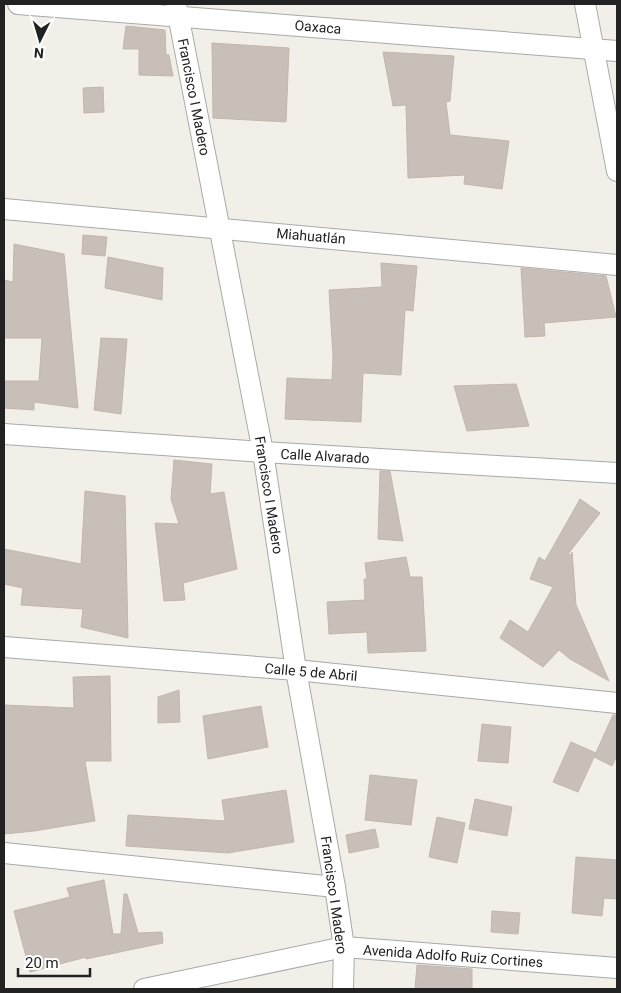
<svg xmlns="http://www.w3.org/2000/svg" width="621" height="993" font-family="Roboto,sans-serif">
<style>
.building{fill:#c7bfb8;stroke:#c4b6ab}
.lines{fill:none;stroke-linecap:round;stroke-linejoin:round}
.street-casing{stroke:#a9a9a9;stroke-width:22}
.street{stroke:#fff;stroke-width:20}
.labels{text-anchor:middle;stroke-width:4;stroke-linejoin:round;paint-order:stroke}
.street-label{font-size:14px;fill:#222;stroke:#fff}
</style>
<rect width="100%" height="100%" fill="#f2efe9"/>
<!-- building -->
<g class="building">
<polygon points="126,26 165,30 166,55 169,55 173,76 139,75 139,49 123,49"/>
<polygon points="212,43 289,48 286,122 213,118"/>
<polygon points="383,52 454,56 450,101 446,102 450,135 509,141 502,189 464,184 465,175 408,178 406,105 393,106"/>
<polygon points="103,87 104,112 84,113 83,88"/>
<polygon points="83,235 107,237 105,256 82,254"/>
<polygon points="14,244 64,254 78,408 34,402 34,410 4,408 4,381 39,381 42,338 4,338 4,280 13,282"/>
<polygon points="108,257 163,268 162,300 105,288"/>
<polygon points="381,263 417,266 413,311 405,310 401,375 363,373 361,422 285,419 287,378 332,380 333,357 329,290 382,287"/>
<polygon points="521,268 606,276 616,317 544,323 545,336 525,337"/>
<polygon points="101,338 127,339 121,414 94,410"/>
<polygon points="516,384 529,426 467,431 454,386"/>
<polygon points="174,460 212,464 210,494 224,492 237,569 183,583 185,600 164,601 155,523 179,524 171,499"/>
<polygon points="380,471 390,471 403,541 378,539"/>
<polygon points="85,491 125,496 128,638 81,627 83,609 21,605 23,588 4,584 4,549 81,564"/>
<polygon points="580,499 600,513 568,554 571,555 572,552 576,605 609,681 570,659 559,650 543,667 500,638 510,620 528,632 553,587 530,579 539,557 545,561"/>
<polygon points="406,557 410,577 422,577 426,651 368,653 367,632 329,634 327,602 365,600 364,579 367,579 365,563"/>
<polygon points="110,676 111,761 85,761 95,821 34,831 4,834 4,705 74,708 73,677"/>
<polygon points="179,690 180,722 158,723 158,697"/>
<polygon points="261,706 268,747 208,759 203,716"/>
<polygon points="613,715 617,715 617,755 612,766 594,757"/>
<polygon points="482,724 511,727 508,763 478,761"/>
<polygon points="571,742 596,753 578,792 553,782"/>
<polygon points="370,775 417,780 411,825 365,820"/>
<polygon points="286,790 294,842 228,853 126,846 128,815 225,821 222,800"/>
<polygon points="475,799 512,807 507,836 469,829"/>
<polygon points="437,817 465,823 457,863 429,857"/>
<polygon points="375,829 379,847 349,853 346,835"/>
<polygon points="576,857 617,860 617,899 604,898 602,916 572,913"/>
<polygon points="104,880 113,934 121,934 124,894 127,894 138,933 162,932 163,943 86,959 86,957 30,972 14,911 70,897 67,888"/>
<polygon points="492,911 520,913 518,934 491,932"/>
<polygon points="417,965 472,969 472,989 415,989"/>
</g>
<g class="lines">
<!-- street casing -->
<g class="street-casing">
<g id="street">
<polyline points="18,4 617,51"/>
<polyline points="176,4 263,452 296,670 335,887 344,947 343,989"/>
<polyline points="585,4 617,171"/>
<polyline points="4,209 617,265"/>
<polyline points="4,434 263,452 617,473"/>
<polyline points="4,647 296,670 617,703"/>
<polyline points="4,853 335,887"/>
<polyline points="144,989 344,947 617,968"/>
</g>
</g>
<!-- street -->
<use href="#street" class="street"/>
</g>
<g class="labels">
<!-- street labels -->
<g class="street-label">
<text transform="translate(318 27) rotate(5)" y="5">Oaxaca</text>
<text transform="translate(194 97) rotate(79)" y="5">Francisco I Madero</text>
<text transform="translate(311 236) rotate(5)" y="5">Miahuatlán</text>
<text transform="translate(325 456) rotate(3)" y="5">Calle Alvarado</text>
<text transform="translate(269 495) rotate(81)" y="5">Francisco I Madero</text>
<text transform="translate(311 672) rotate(5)" y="5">Calle 5 de Abril</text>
<text transform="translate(334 895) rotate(82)" y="5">Francisco I Madero</text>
<text transform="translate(453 956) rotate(4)" y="5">Avenida Adolfo Ruiz Cortines</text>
</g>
</g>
<!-- border -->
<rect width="621" height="993" fill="none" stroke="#222222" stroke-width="10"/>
<!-- north arrow -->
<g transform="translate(40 40) rotate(185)" stroke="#ffffff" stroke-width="4" paint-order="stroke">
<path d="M0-4L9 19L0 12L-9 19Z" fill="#222222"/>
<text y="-8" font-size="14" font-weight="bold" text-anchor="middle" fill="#222222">N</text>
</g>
<!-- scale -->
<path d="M18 968v8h72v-8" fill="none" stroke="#222222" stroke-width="2.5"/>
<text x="25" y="968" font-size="15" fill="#222222" stroke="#ffffff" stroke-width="4" paint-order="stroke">20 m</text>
</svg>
